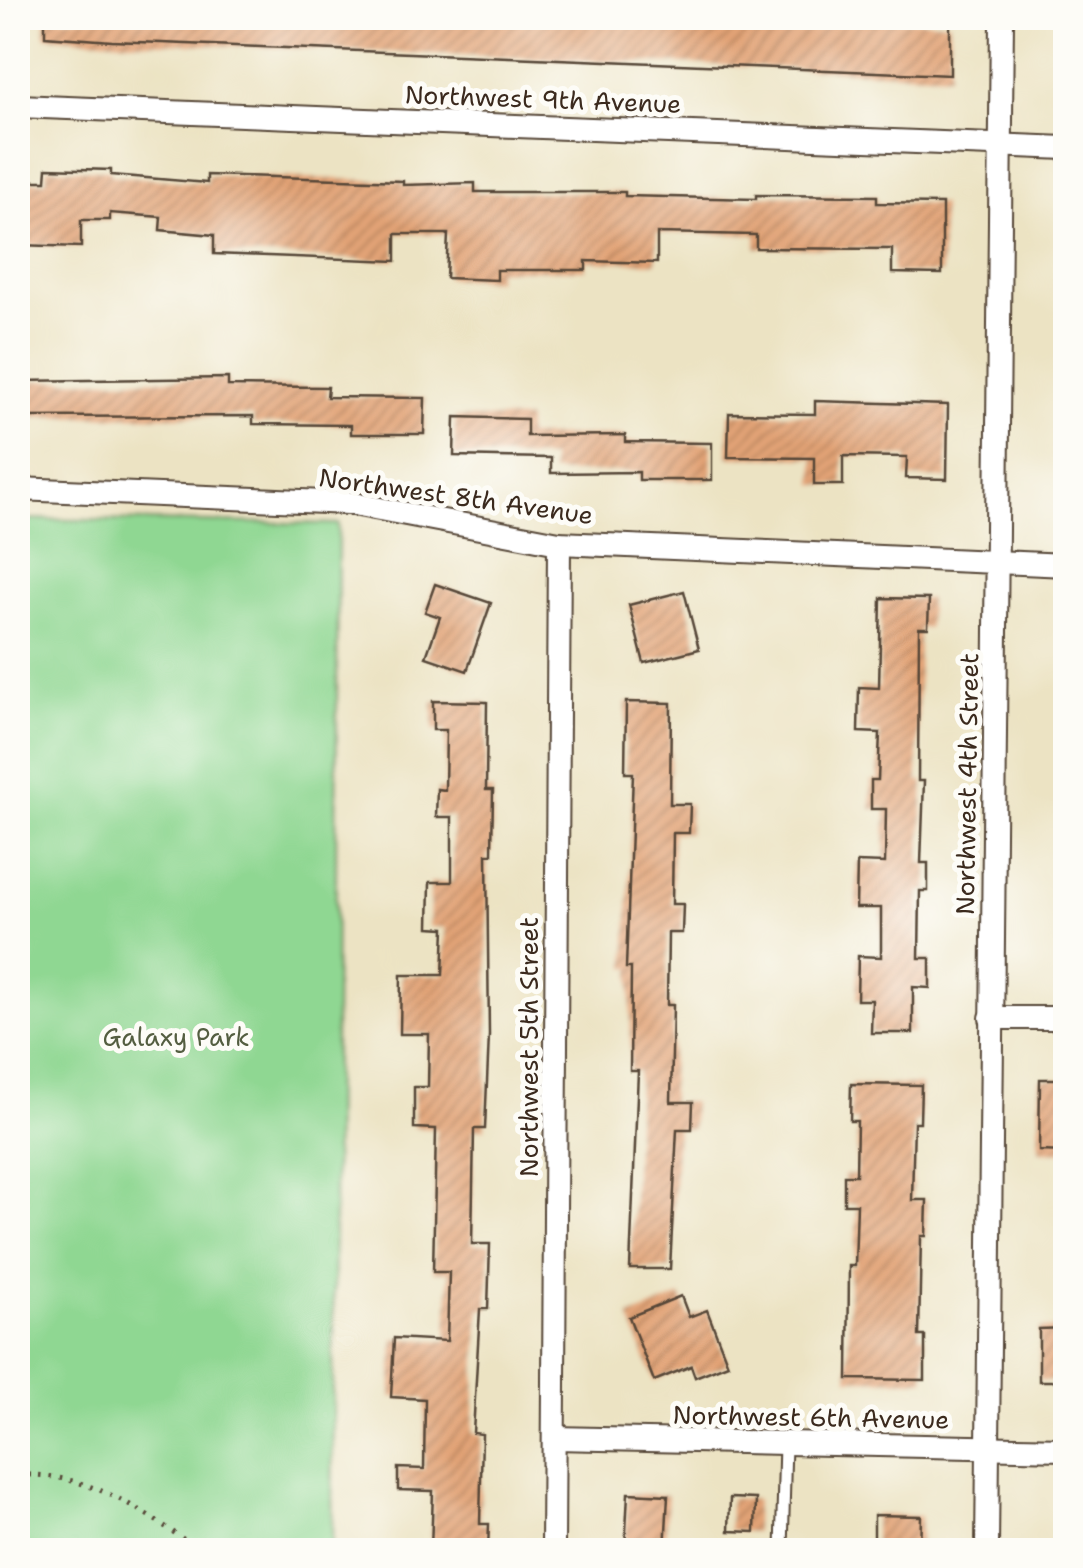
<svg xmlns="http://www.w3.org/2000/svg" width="1083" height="1568" font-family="'Shantell Sans',sans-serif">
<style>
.park{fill:#8fd792;stroke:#658058;stroke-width:2.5}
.building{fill:url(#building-hatch)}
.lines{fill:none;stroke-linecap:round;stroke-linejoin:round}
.service-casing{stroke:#564637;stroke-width:15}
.minor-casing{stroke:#564637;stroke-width:26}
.path{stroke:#564637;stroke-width:5;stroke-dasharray:2.5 8;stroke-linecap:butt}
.service{stroke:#fff;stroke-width:11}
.minor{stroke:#fff;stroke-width:22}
.labels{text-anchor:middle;stroke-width:10;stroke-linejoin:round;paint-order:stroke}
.street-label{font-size:25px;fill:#3b2a1e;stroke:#fdfcf7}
.park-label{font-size:25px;fill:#545e41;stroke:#fdfcf7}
</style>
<defs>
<pattern id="building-hatch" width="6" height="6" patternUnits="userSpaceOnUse" patternTransform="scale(2.5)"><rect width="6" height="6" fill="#e2a376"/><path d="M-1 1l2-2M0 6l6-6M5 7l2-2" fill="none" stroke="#b88560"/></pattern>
</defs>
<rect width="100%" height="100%" fill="#fdfcf7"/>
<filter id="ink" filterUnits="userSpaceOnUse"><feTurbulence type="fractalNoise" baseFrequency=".01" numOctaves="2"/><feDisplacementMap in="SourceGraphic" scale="20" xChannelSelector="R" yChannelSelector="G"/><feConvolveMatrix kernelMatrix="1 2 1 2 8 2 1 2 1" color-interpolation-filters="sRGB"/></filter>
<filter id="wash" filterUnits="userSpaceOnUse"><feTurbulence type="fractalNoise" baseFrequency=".0048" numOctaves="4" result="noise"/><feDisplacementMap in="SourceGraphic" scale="40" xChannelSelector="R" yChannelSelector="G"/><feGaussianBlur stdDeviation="2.25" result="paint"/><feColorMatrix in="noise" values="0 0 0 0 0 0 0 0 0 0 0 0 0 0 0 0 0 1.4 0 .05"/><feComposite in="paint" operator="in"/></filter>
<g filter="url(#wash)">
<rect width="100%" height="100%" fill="#ece3c3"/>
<!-- park -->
<polygon class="park" points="18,519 338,524 332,1550 18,1550"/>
<g id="blocks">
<!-- building -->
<g class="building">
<polygon points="45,18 854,18 950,22 950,75 112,41 45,36"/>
<polygon points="47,168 111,170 111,175 207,183 207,175 403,181 403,185 475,183 475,192 625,192 625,196 756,199 756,195 877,196 877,203 942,204 942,274 892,273 892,249 756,248 756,235 657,233 657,263 586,261 586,270 497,270 497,280 446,278 448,234 396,234 396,261 214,254 214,235 160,230 161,217 110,213 110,220 81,220 81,247 18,245 18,181 46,181"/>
<polygon points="228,378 228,386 328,387 327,397 425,398 424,434 351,434 351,425 253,424 253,416 18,417 18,381"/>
<polygon points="815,401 948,405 947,479 906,478 907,457 843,456 843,485 814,485 814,458 728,457 729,413 815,414"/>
<polygon points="455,417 527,419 527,436 625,435 625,442 712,443 712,480 639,480 639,472 551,473 551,458 454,456"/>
<polygon points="435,584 491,603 467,671 426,657 440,617 425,612"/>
<polygon points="684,591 699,649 644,663 629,605"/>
<polygon points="881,598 929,599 928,628 919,628 918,781 924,781 921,863 928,863 928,891 920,891 919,958 930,958 930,988 913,987 913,1033 871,1033 872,1000 857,1000 858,956 881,957 881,908 856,908 857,862 885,863 886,809 871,809 871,780 878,780 880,733 858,732 859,687 879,688"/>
<polygon points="433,701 487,702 486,790 493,790 492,854 487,854 489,1035 485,1129 474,1129 472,1244 490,1244 488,1309 480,1309 473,1433 482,1434 480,1524 489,1524 488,1550 431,1550 433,1491 398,1490 398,1468 424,1469 425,1399 391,1397 394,1338 447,1341 449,1272 433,1272 436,1129 414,1128 414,1087 428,1087 429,1034 400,1034 401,975 443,975 445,928 429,927 430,882 452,882 452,817 436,817 437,789 445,790 446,730 433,730"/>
<polygon points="626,702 671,703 670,804 690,804 689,833 673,833 672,904 683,904 682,933 668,933 667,1005 673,1005 671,1102 693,1102 692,1129 677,1129 670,1269 630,1269 638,1071 630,1071 631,968 626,968 633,773 625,773"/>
<polygon points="1040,1079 1066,1079 1066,1152 1039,1151"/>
<polygon points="851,1084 921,1085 920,1122 914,1122 912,1200 927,1200 926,1236 921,1236 919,1336 925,1336 925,1380 848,1379 849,1266 855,1266 857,1204 844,1204 844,1175 856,1175 857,1121 850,1121"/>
<polygon points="681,1296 689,1317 707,1310 728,1364 695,1377 691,1366 654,1381 629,1317"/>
<polygon points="1066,1328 1066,1381 1039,1381 1039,1329"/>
<polygon points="628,1493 668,1495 665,1550 625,1550"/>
<polygon points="730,1498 756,1499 755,1532 729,1531"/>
<polygon points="874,1515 921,1516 920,1550 874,1550"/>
</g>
</g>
</g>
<g filter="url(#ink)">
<use href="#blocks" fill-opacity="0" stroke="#564637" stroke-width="2.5"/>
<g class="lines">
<!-- service casing -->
<g class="service-casing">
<polyline id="service" points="782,1550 785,1444"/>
</g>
<!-- minor casing -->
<g class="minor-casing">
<g id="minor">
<polyline points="18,106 1066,148"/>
<polyline points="18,489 348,503 559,543 1066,565"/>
<polyline points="991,1018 1066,1018"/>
<polyline points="554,1438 1066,1449"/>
<polyline points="553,1550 559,543"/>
<polyline points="987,1550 1002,18"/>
</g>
</g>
<!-- path -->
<path class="path" d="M18 1475C87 1472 144 1510 198 1550"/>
<!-- service -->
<use href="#service" class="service"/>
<!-- minor -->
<use href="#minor" class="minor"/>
</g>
</g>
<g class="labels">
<!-- street labels -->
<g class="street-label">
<text transform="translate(543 99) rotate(2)" y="9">Northwest 9th Avenue</text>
<text transform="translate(456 496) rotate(8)" y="9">Northwest 8th Avenue</text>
<text transform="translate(967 784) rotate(-89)" y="9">Northwest 4th Street</text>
<text transform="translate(529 1047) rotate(-90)" y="9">Northwest 5th Street</text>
<text transform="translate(811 1417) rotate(1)" y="9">Northwest 6th Avenue</text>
</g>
<!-- park labels -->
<g class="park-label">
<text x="176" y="1046">Galaxy Park</text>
</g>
</g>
<!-- margin -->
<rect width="1083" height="1568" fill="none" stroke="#fdfcf7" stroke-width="60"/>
</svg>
